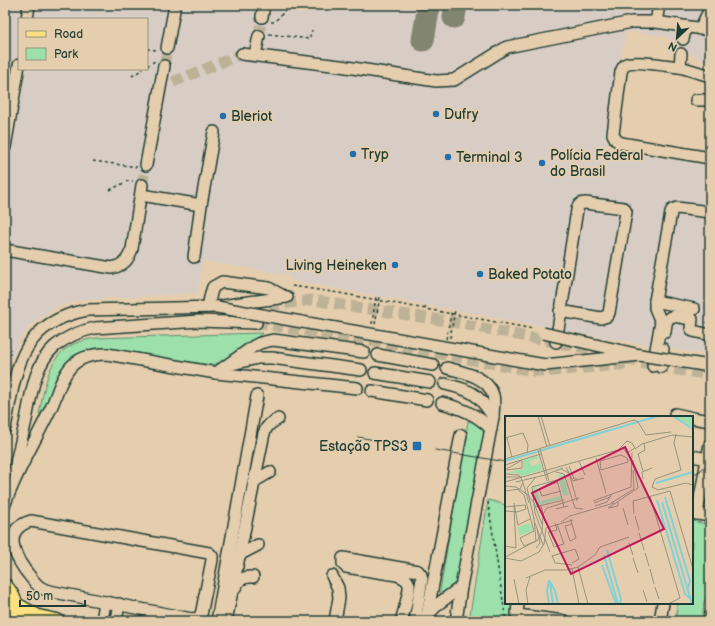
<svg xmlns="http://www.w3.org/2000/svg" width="715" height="626" font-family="'Balsamiq Sans',sans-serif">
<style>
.built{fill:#d8cdc5;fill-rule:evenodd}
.green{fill:#9de0ab;stroke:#5e8e70}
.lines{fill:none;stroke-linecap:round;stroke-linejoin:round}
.taxiway{stroke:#828671;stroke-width:23}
.minor-tunnel{stroke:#bdb196;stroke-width:11;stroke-dasharray:11 5.5;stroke-linecap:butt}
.minor-casing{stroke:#1f3d34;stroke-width:14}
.major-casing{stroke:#1f3d34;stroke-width:17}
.path{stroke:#1f3d34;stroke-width:1.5;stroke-dasharray:3 3;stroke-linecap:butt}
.minor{stroke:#e5ceae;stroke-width:11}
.major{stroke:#fde080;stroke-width:14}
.tram{stroke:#1f3d34;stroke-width:1}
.minor-bridge-casing{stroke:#1f3d34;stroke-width:14;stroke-linecap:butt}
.path-bridge{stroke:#1f3d34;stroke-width:1.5;stroke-dasharray:3 3;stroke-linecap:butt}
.minor-bridge{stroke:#e5ceae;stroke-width:11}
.poi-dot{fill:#1f6fb2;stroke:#e5ceae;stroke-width:1.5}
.labels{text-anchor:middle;stroke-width:3.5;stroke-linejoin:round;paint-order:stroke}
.poi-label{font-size:14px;fill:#1f3d34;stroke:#e5ceae;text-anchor:start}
.inset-river{fill:none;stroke:#80d1d7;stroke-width:2}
.inset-road{fill:none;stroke:#96947d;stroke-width:1}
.view{fill:#c2185b;fill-opacity:0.15;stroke:#c2185b;stroke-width:2}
.inset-edge{fill:none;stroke:#1f3d34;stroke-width:2}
</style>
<rect width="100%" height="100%" fill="#e5ceae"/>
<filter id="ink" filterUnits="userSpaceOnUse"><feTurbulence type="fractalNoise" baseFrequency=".025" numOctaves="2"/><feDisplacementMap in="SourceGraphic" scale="8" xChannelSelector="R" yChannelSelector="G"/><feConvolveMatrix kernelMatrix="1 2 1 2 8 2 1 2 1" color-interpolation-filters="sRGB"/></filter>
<g filter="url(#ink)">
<!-- built -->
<path class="built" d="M5 5H710V65L690 53 689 55 668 52 670 37 626 31 606 148 710 166V355L557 330 541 326 290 280V275L203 261 197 293 78 300 59 306 47 313 32 324 22 336 5 373ZM19 19H147V69H19Z"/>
<!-- green -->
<g class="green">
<path d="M263 333 222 362 211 365 98 349 85 352 43 416 39 414C44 392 47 358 70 346 78 341 87 340 96 338Z"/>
<polygon points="468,421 477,423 483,429 484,440 457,586 441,598 440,591"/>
<polygon points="488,500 506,505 506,603 514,603 514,621 469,621"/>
<polygon points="692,521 710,525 710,588 704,602 702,621 675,621 678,603 692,603"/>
</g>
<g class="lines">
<!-- taxiway -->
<g class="taxiway">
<polyline points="454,17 456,5"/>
<polyline points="423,40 429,5"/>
</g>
<!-- minor-tunnel -->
<g class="minor-tunnel">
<polyline points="259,36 262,17"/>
<polyline points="164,66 167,48"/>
<polyline points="173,82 242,54"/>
<polyline points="142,185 146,165"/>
<polyline points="221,318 267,306 312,300 453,322 583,348 653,366 710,375"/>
<polyline points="256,323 369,341 534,371 552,371 629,364"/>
</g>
<!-- minor casing -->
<g class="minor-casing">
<g id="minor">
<polyline points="262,17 264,5"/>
<polyline points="27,19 29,5"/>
<polyline points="656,22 659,5"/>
<polyline points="700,29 710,9"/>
<polyline points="683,39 686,27"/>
<polyline points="167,48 175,5"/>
<polyline points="242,54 340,66 436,81 454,80 507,47 632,22 656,22 710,30"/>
<polyline points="681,54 680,67 710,76"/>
<polyline points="255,55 259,36"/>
<path d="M680 67C670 66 632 60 626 64 623 66 622 69 621 72L613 134 616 140 621 143 710 158"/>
<polyline points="696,100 710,100"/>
<polyline points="5,147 19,65"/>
<polyline points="146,165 164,66"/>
<polyline points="141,195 201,205"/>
<path d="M5 250 112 268C124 265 128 260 132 249L142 185"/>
<polyline points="194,257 201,205 214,132"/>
<polyline points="655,301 694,309"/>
<polyline points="208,307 211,293 213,287 222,282 269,288 285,297"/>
<path d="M665 332C666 326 665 318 673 316L692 319 691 328 693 331 710 335"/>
<path d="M556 342 577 210C578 205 580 203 585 203L624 208 626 212 609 313 607 316 601 318 560 311"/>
<polyline points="378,355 433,365"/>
<polyline points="232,364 258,358 272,358 361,370"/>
<polyline points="653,366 661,322 655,308 655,301 671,213 672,210 677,208 710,212"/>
<polyline points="661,367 663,349"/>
<path d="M447 368C463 372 488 377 493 395 495 401 493 410 493 417L461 587 456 621"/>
<polyline points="216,373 254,346 260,343 273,340 364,352"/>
<polyline points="375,373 430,382"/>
<path d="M445 384C471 390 478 393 493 417"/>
<polyline points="372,391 427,400"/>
<path d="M442 403C460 408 477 414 491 429"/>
<polyline points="675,414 689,417"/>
<polyline points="692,418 710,421"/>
<path d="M5 428C16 370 19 323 87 310L217 307 241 303 287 297"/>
<polyline points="692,456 707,459"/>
<path d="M14 471C18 454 22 437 26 420 31 396 34 365 54 347 66 337 80 331 95 328L199 321 256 323"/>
<polyline points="253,482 270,472"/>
<path d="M5 504C17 470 36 440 51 408 57 395 60 380 69 369 78 357 93 354 107 354L216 373 357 388"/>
<polyline points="692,513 710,516"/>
<polyline points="697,514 710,444"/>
<path d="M31 521 209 553 212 556V560L201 615 198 618 192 619 54 592C49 591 44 590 40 587 34 583 30 576 25 570 13 553 3 529 31 521Z"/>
<polyline points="239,555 258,545"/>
<polyline points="332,576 338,588 339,598 335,621"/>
<path d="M234 590C238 581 242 576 253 577"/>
<polyline points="518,603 517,615 518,621"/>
<polyline points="517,615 564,621"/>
<polyline points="426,617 438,604 461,587"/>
<polyline points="102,621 105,602"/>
<polyline points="116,621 119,604"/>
<polyline points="217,621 257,396"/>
<path d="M226 621 264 433C267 425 271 423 278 419"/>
<path d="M401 621C403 615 410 590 409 585 408 579 403 577 397 575L346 567 343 564V558L418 571 421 575 422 579 415 621"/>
<polyline points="426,621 461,435"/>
<polyline points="660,621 663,603"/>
<polyline points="710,621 710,616"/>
</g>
</g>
<!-- major casing -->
<g class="major-casing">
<g id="major">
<path d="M5 586C14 596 18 608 16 621"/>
<polyline points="16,605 38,617 57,621"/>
</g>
</g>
<!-- path -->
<g class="path">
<polyline points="271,22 274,22 291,5"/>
<polyline points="269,34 309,39 312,30"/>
<polyline points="147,49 157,50"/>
<polyline points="147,66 155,61"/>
<polyline points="132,76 143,69"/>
<polyline points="93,161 137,167"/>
<polyline points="110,190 128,181 133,181"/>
<polyline points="292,286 339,293 534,329"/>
<polyline points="425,309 426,305"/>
<polyline points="372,324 376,296"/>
<polyline points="375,324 380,297"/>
<polyline points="450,338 455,310"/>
<polyline points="488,502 506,621"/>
</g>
<!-- minor -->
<use href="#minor" class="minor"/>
<!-- major -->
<use href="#major" class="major"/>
<!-- tram -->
<g class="tram">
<polyline points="358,437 398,444"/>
<polyline points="435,450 506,462"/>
<polyline points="692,475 700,471 710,462"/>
</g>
<!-- minor-bridge casing -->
<g class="minor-bridge-casing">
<g id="minor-bridge">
<polyline points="217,307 545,365 640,355"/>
<polyline points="543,333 640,355 710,366"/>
</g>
</g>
<!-- path-bridge -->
<polyline class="path-bridge" points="446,339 452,310"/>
<!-- minor-bridge -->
<use href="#minor-bridge" class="minor-bridge"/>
</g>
</g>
<!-- markers -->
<g class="poi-dot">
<circle cx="436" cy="114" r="4"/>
<circle cx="223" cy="116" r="4"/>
<circle cx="353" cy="154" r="4"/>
<circle cx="448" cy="157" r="4"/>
<circle cx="542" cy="163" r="4"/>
<circle cx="395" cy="265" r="4"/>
<circle cx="480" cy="274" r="4"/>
<rect x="412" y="441" width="10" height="10" rx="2"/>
</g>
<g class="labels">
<!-- poi labels -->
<g class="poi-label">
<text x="444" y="119">Dufry</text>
<text x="231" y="121">Bleriot</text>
<text x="361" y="159">Tryp</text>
<text x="550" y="160">Polícia Federal<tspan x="550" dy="16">do Brasil</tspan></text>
<text x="456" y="162">Terminal 3</text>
<text x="387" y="270" text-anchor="end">Living Heineken</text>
<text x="488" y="279">Baked Potato</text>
<text x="408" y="451" text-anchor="end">Estação TPS3</text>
</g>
</g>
<!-- overview -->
<g transform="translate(505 416)">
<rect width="188" height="188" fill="#e5ceae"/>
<path d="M170 0H188V11L175 3ZM32 40 34 42 25 45 26 50 33 48 34 43 37 54 17 60 11 57H0L18 53V44ZM53 58 58 59 64 79 58 80ZM50 64 31 70 35 85 56 80V83L31 90 28 70ZM25 107 27 115 14 120 13 111Z" fill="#9de0ab"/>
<path class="inset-river" d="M168 0 188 13M0 45 153 0M151 67 188 56M160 81 185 165 183 172M152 84 180 178 186 183M157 86 187 188M102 134 116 183 115 188M99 139 113 188M97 149 111 188M44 164 50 175 53 188M45 167 48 188M44 188 42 175 44 165"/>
<path class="inset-road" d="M33 0 42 31M36 0 45 30M171 18 169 27 176 54 150 63 147 71 153 74 181 67 188 69M167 19 188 21M0 22 18 17 23 29 22 37M2 22 7 41M35 33 44 65M130 33 137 28 167 19M33 34 42 65M116 39 122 42 123 46 96 54 95 45ZM91 42 101 77M0 43 129 4 133 6 141 19 166 16M74 45 80 59M0 49 36 38M64 50 69 63H72M61 51 68 65 79 62M56 53 64 57 72 85M0 54 17 44M2 54 17 52V45M138 55 133 38 140 34 139 27M51 56 59 58 70 92 78 93M0 58 14 59 18 66 15 73 0 75M0 61H17M138 63 137 56 147 52M0 66 113 34 122 25 127 27 130 32 122 37 117 31M11 66 40 59 58 52M53 66 34 73 37 80 56 75M18 67 24 87M0 70 11 71 23 79 29 87 37 108M13 74 19 79 29 115 15 122 19 130 31 125 29 102M145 80 175 182 163 188M88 85 126 71 127 36M9 87 13 109 25 103M89 87 105 81M106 87 129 73 128 54M36 90 40 105M90 90 102 86 107 78M0 91 20 89 21 93M30 91 59 84M103 92 133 72 128 44M104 92 113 90V86M118 92 123 109M51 93 63 90M0 95 12 96 21 93M129 98 128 85 165 75 188 153M130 100 134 114M29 103 22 72 30 62M65 103 67 108 71 122 65 125 60 110 67 108M56 106 65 100 109 87M30 107 38 129M50 107 52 114 43 116 49 131 59 128 52 108M134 117 139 134M124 127 128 139M0 130 11 132 9 89M31 132 35 127 32 113M45 136 30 97 27 71 52 64 59 91M140 137 144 150M47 139 50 147 67 149M47 140 70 133 74 143 67 147M0 141 33 124 37 116 38 98 42 92 74 82M0 142 16 145 34 136 39 128 41 112 68 104M128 142 133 157M73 151 83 188M67 153 74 188M145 153 149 168M21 162 40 154H61L73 151 90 139 95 131 124 121M9 163 14 188M150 171 154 183M138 174 142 186M23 188 21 174 25 161"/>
<path class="view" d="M120 31 159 113 66 158 27 77Z"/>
<rect width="188" height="188" class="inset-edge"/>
</g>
<!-- margin -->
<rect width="715" height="626" fill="none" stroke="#e5ceae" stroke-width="20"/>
<rect x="10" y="10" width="695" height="606" fill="none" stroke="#1f3d34" stroke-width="1.5" filter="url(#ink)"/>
<!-- legend -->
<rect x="18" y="18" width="130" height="52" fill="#e5ceae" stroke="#96947d"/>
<rect x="26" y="31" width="20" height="6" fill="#fde080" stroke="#96947d"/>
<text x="54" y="38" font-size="12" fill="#1f3d34">Road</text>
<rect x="26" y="48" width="20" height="12" fill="#9de0ab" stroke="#96947d"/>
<text x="54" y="58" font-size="12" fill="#1f3d34">Park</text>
<!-- north arrow -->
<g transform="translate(677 38) rotate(206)" stroke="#e5ceae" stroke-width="3" paint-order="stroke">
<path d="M0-3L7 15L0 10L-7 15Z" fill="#1f3d34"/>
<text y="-6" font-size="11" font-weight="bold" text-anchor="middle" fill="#1f3d34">N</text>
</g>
<!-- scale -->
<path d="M20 600v6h65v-6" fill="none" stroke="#1f3d34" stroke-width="2"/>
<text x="26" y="600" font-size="12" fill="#1f3d34" stroke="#e5ceae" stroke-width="3" paint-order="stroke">50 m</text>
</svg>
